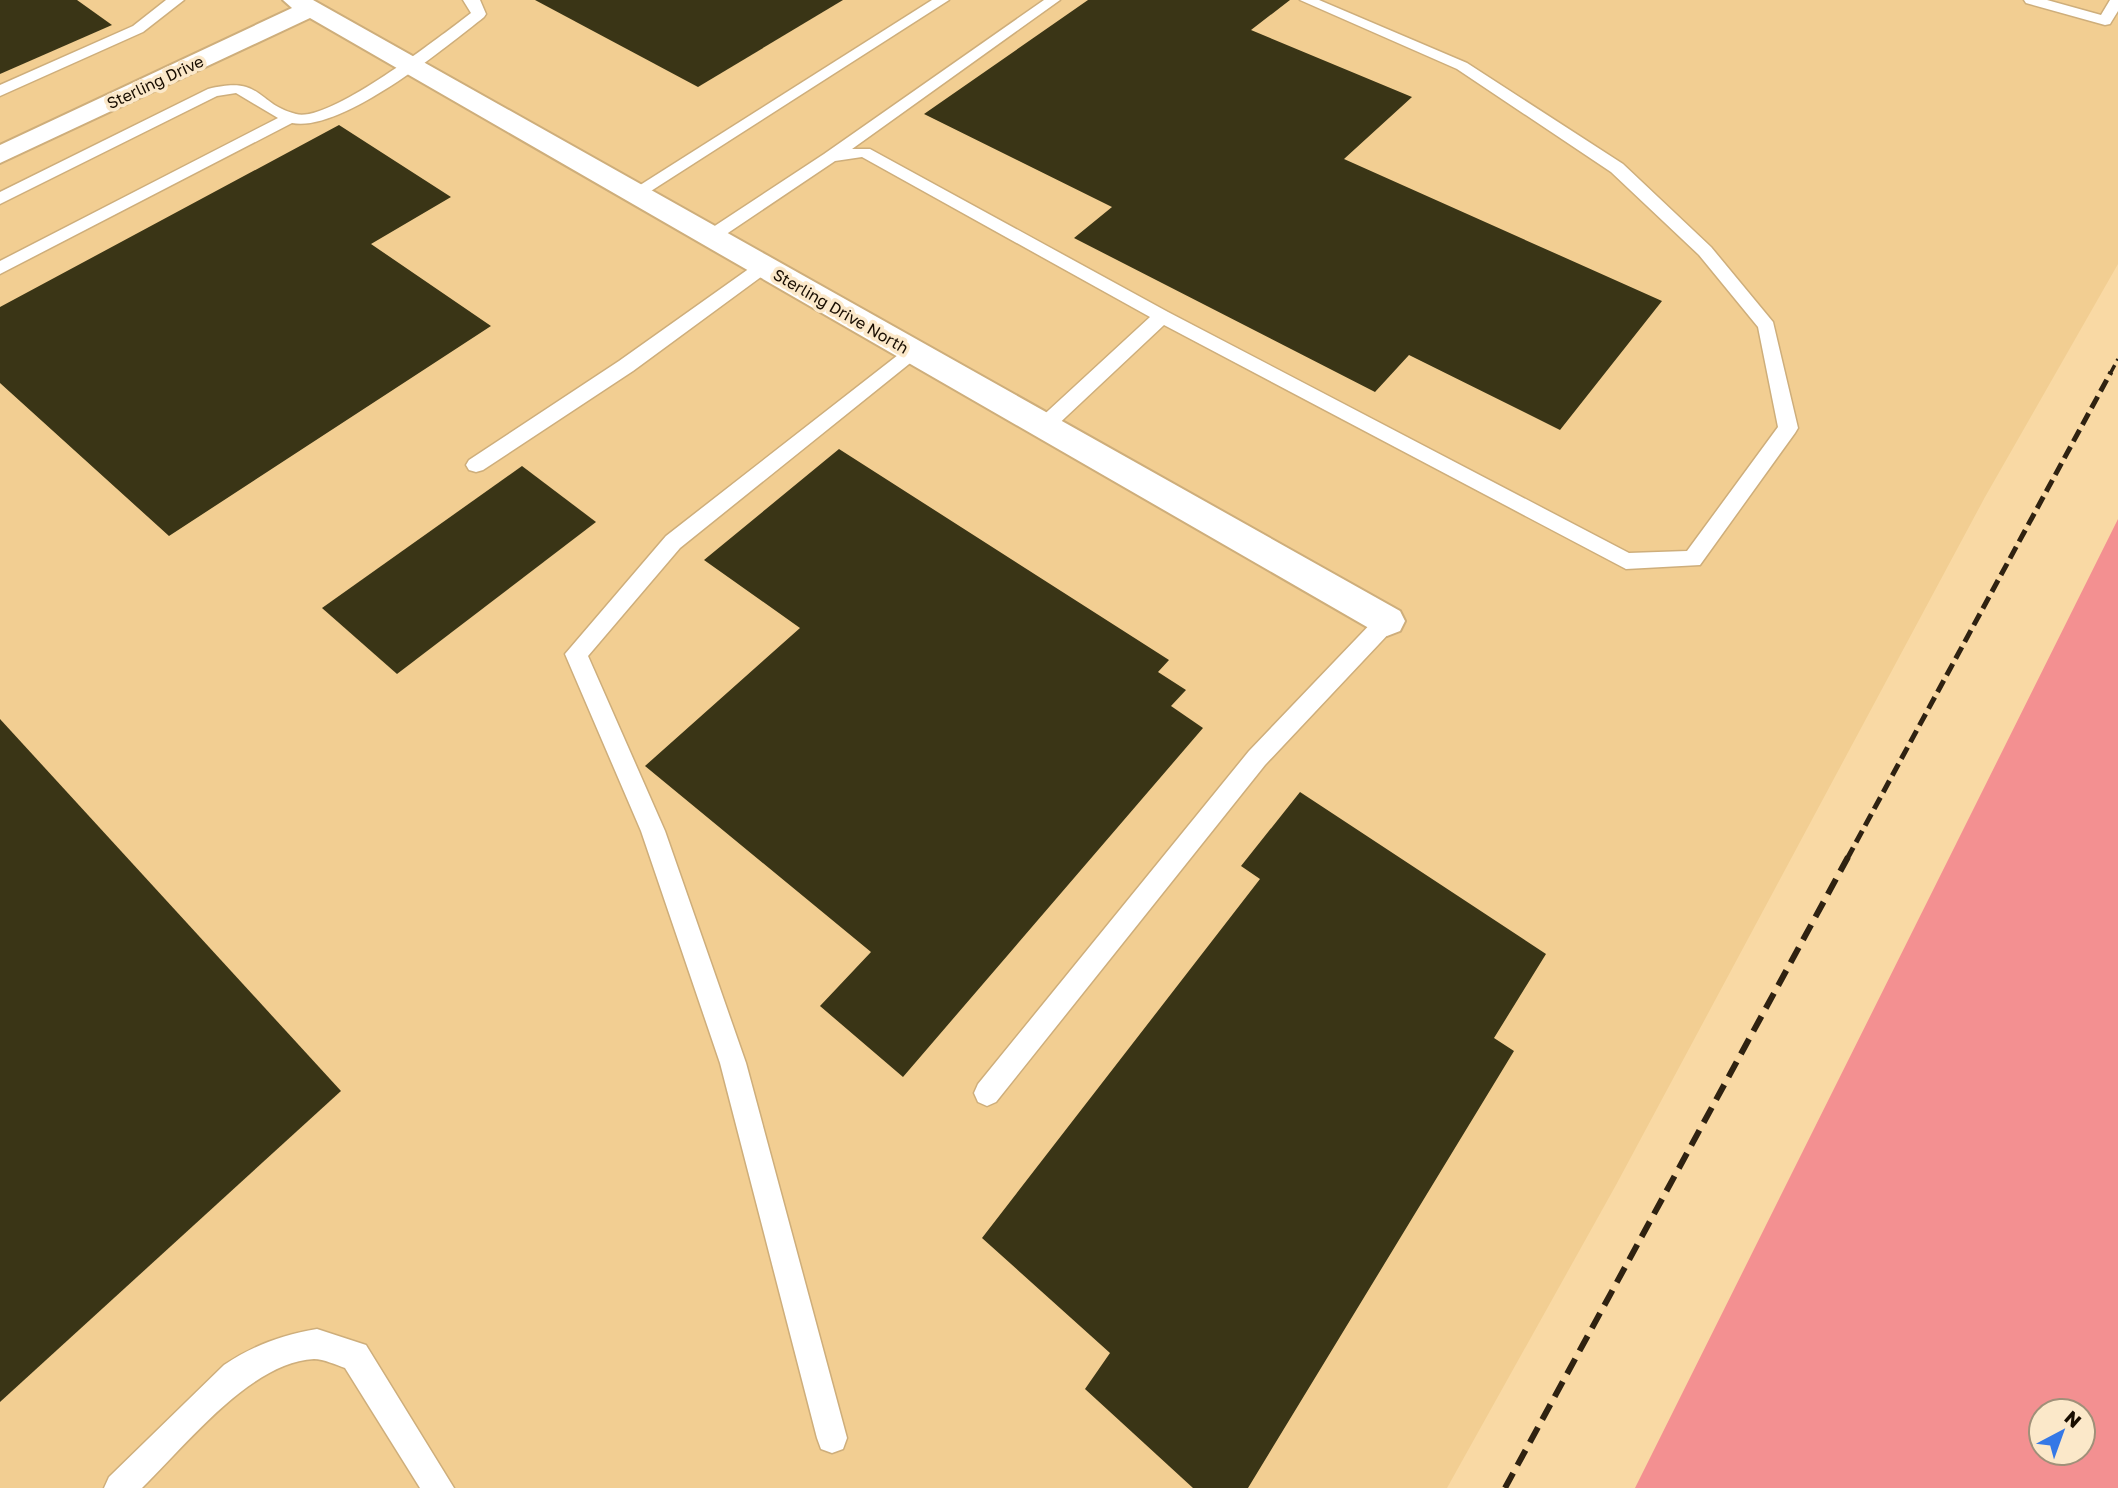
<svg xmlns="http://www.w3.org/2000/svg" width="2118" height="1488" font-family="'Golos Text',sans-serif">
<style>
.built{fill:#f2ce92}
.forest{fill:#f39091;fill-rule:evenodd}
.building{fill:#3a3516}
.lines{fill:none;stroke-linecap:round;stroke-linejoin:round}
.lane-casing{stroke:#ceae7b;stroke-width:3}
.street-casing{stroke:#ceae7b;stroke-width:4}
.lane{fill:#fff;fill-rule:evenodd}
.street{fill:#fff;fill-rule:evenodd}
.rail-far2{stroke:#2f2211;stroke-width:3.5;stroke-dasharray:10 5;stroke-linecap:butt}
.rail-far1{stroke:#2f2211;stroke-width:5;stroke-dasharray:13 6;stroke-linecap:butt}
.rail{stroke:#2f2211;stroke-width:6;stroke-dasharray:17 9;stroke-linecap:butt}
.labels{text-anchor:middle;stroke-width:7;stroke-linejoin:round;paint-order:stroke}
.far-street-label{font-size:16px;fill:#180d00;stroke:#fbe8c9}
</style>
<rect width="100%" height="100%" fill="#f9d9a4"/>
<!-- built -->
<polygon class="built" points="0,0 2118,0 2118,264 1985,497 1616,1185 1447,1488 0,1488"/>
<!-- forest -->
<path class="forest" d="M2118 519V1488H1635ZM2041 1411H2083V1453H2041Z"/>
<!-- building -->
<g class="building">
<polygon points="0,0 77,0 112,25 0,74"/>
<polygon points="535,0 843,0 698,87"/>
<polygon points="1088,0 1290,0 1251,30 1412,97 1344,159 1662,301 1560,430 1409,355 1375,392 1074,238 1112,207 924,114"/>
<polygon points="339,125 451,197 371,244 491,326 169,536 0,383 0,307"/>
<polygon points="839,449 1169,660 1158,672 1186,690 1171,706 1203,728 903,1077 820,1006 871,952 645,766 800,628 704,560"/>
<polygon points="522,466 596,522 397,674 322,608"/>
<polygon points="0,719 341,1091 0,1402"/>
<polygon points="1300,792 1546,954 1494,1038 1514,1051 1248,1488 1193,1488 1085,1389 1110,1353 982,1238 1260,879 1241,866"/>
</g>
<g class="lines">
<!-- lane casing -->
<g class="lane-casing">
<g id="lane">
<polygon points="166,0 184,0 143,32 0,96 0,85 133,26"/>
<path d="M463 0H480L486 14 484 17C445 48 341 133 292 123L0 274V261L278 118 236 93 217 96 0 204V192L208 89C263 75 256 104 296 114 328 123 431 43 458 23L471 13Z"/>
<polygon points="932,0 949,0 640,198 634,199 626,194"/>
<polygon points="1044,0 1060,0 852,149 870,149 1168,312 1629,553 1687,551 1778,427 1758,327 1699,255 1611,172 1457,69 1300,0 1319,0 1467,63 1623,164 1711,247 1773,322 1798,428 1795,433 1700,565 1626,569 1164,325 1051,431 1037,431 1034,426 1037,421 1150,317 862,157 835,161 716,241 704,241 702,237 704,233 824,154"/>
<polygon points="2024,0 2047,0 2101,15 2110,0 2118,0 2118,11 2110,24 2105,25 2026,3"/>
<polygon points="763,261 769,263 772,267 769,271 633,371 483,470 476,472 469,470 466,465 469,460 619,361 757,263"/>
<polygon points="913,346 919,348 922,352 919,356 680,548 588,656 665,831 746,1063 847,1438 843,1449 832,1453 821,1449 817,1438 720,1063 641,831 565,654 666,536 907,348"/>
<polygon points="1387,612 1395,615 1398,621 1395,627 1265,765 996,1102 987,1106 978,1102 974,1093 978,1084 1249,751 1379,615"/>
<path d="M317 1329 366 1345 454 1488H420L345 1368C336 1365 324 1359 314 1359 251 1362 186 1445 142 1488H104L109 1477 224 1365C254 1345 282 1335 317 1329Z"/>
</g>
</g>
<!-- street casing -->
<g class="street-casing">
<polygon id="street" points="283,0 313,0 1400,611 1405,621 1400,631 1387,636 1374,631 310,18 0,163 0,145 292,8"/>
</g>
<!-- lane -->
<use href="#lane" class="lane"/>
<!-- street -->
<use href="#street" class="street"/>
<!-- rail-far2 -->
<polyline class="rail-far2" points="2110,374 2118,359"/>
<!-- rail-far1 -->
<polyline class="rail-far1" points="1847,859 2111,372"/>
<!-- rail -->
<polyline class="rail" points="1505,1488 1848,857"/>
</g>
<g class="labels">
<!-- far-street labels -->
<g class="far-street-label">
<text transform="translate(155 82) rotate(-25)" y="6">Sterling Drive</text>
<text transform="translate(841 311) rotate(30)" y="6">Sterling Drive North</text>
</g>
</g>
<!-- north arrow -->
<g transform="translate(2062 1432) rotate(41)"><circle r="33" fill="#fbe8c9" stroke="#a09079" stroke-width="2"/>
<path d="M0-5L12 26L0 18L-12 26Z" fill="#3578e6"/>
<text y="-10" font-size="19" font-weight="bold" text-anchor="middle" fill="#180d00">N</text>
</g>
</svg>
